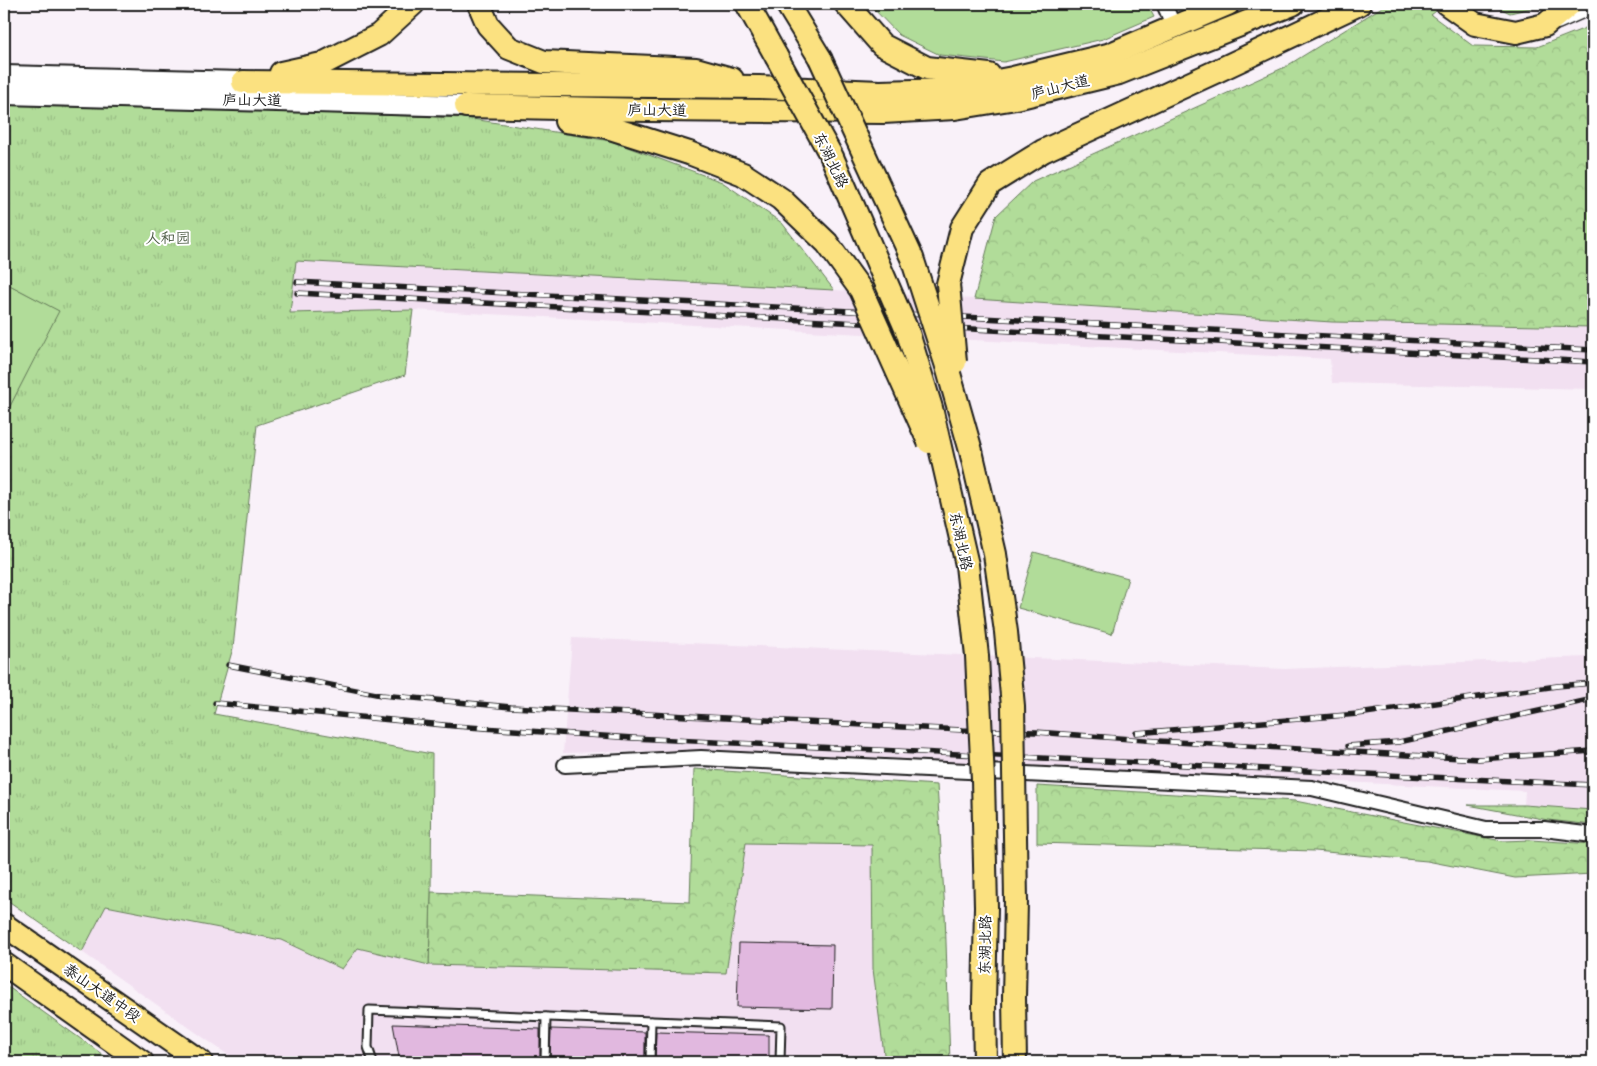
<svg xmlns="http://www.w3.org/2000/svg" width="1597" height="1066" font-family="'Playpen Sans','LXGW WenKai TC',sans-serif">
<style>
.built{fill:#f2e0f1}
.grass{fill:#b1dc99;stroke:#667c5a}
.forest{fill:url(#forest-crowns);stroke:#667c5a}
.park{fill:url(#park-tufts);stroke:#667c5a}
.building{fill:#e1b8df;stroke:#1c1c1c}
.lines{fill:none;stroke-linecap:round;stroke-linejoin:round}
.service-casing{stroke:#1c1c1c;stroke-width:11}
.minor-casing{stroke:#1c1c1c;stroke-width:18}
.tertiary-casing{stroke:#1c1c1c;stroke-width:21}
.secondary-casing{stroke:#1c1c1c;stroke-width:24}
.primary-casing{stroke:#1c1c1c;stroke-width:26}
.service{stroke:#fff;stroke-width:7}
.minor{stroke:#fff;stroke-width:14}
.tertiary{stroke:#fff;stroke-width:18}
.secondary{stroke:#fff;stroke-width:20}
.primary{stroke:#fbe180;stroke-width:22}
.rail-casing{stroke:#1c1c1c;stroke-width:5.5}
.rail{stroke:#fff;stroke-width:4;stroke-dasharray:11;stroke-linecap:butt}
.primary-bridge-casing{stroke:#1c1c1c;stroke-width:26;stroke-linecap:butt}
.primary-bridge{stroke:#fbe180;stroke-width:22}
.labels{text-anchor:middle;stroke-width:4;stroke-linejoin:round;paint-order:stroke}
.street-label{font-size:15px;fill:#1c1c1c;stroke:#fff}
.park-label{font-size:15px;fill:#505f48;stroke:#fff}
</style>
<defs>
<pattern id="forest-crowns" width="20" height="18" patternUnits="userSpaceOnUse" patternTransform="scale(1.25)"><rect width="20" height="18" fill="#b1dc99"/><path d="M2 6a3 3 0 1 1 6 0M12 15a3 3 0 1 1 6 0" fill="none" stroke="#98bc83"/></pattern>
<pattern id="park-tufts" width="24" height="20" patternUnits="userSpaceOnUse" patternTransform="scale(1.25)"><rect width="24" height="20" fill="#b1dc99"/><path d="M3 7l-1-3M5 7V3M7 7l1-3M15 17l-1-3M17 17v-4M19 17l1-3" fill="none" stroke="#98bc83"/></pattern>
</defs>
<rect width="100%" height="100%" fill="#f9f1f9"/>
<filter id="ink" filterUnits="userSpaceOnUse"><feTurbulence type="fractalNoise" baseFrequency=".02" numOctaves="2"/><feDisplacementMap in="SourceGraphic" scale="10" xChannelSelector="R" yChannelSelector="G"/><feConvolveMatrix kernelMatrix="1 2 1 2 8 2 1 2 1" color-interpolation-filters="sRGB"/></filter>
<g filter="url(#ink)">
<!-- built -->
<g class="built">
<polygon points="296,261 834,290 1332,322 1593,327 1593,389 1332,383 1330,359 413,310 290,313"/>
<polygon points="572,638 1285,669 1587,657 1593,639 1593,810 1524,805 1525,791 694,750 563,753"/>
<polygon points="746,843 872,845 873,969 885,1062 238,1062 82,952 105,906 281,940 342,969 358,948 429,965 726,972"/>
</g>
<!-- grass -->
<g class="grass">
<polygon points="869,4 1147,4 1154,17 1103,39 1004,62 940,55 899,35"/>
<polygon points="4,282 60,311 4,418"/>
<polygon points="1034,552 1128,578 1112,634 1018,608"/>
</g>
<!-- forest -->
<g class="forest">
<polygon points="1387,4 1445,4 1431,15 1473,46 1537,47 1593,25 1593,327 1332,322 974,299 996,216 1033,181 1285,67"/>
<polygon points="1491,4 1549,4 1510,13"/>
<polygon points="694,769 937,785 945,912 950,1062 885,1062 873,969 872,845 746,843 726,973 429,965 431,892 690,902"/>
<polygon points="1037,786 1295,801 1502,841 1531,840 1593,844 1593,874 1515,878 1427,861 1315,851 1037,843"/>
<polygon points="1468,805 1524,805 1593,810 1593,825 1548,820"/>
</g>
<!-- park -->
<g class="park">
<polygon points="4,102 466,118 611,141 722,182 782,223 834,290 296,261 290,313 413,310 405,375 257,425 233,648 214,714 432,754 431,892 429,965 358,948 342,969 281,940 106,906 82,952 4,898 4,418 59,311 4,282"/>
<polygon points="4,984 113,1062 4,1062"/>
</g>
<!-- building -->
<g class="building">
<polygon points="739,943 833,945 832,1009 737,1007"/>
<polygon points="393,1024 540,1029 540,1062 400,1062"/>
<polygon points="551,1029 645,1032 645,1062 550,1062"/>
<polygon points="656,1032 769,1035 769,1062 655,1062"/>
</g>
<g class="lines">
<!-- service casing -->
<g class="service-casing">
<g id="service">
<polyline points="373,1062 368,1047 369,1010 781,1026 780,1062"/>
<polyline points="545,1062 546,1017"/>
<polyline points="650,1062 651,1021"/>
</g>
</g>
<!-- minor casing -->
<g class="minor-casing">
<g id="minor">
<polyline points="1164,4 1174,27"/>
<polyline points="565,765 701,758 1312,788 1486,829 1544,829 1593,835"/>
</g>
</g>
<!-- tertiary casing -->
<g class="tertiary-casing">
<polyline id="tertiary" points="1557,20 1593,4"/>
</g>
<!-- secondary casing -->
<g class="secondary-casing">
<g id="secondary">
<polyline points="4,76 243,82"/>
<polyline points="4,94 466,106"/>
</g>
</g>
<!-- primary casing -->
<g class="primary-casing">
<g id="primary">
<polyline points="479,4 488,25 509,48 544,62 696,69 732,79"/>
<polyline points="747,4 776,56"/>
<polyline points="787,4 820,58"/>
<polyline points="846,4 882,45 927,68 989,75"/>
<polyline points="1447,4 1475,24 1516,32 1545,25 1570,4"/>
<polyline points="1217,71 1359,4"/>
<polyline points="281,73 322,64 379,35 413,4"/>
<polyline points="243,82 759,87 880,92 950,90 1013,78 1108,55 1228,4"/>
<polyline points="466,106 648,110 883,112 955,108 1016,98 1119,73 1293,4"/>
<polyline points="566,121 604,126 689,153"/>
<polyline points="4,925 201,1062"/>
<polyline points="4,964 142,1062"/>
<polyline points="1014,997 1015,1062"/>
<polyline points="984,1004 985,1062"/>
</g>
</g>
<!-- service -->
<use href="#service" class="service"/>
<!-- minor -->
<use href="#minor" class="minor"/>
<!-- tertiary -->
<use href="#tertiary" class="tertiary"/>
<!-- secondary -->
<use href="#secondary" class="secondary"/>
<!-- primary -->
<use href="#primary" class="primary"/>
<!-- rail casing -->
<g class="rail-casing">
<g id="rail">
<polyline points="297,282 1593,350"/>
<polyline points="297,293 1593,362"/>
<polyline points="228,665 381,695 511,707 962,730 1036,732 1158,741 1479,759 1593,751"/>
<polyline points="215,703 454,726 633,738 1593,785"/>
<polyline points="1136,733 1358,714 1557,686 1593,683"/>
<polyline points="1348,746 1399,742 1593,699"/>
</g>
</g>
<!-- rail -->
<use href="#rail" class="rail"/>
<!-- primary-bridge casing -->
<g class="primary-bridge-casing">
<g id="primary-bridge">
<polyline points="776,56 832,157 908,333 931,408 967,565 977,656 983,780 986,907 984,1004"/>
<polyline points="820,58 912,258 946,363 971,451 995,554 1006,632 1013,706 1016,901 1014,997"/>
<polyline points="689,153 743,174 781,199 827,243 861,290 929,442"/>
<polyline points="955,362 948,284 962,228 990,184 1043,151 1217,71"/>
</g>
</g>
<!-- primary-bridge -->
<use href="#primary-bridge" class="primary-bridge"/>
</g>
</g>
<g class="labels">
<!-- street labels -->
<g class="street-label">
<text transform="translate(1060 87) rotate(-14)" y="5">庐山大道</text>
<text transform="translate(252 100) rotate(1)" y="5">庐山大道</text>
<text transform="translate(657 110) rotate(1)" y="5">庐山大道</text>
<text transform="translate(831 160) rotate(64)" y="5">东湖北路</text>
<text transform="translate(961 541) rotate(78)" y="5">东湖北路</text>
<text transform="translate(985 945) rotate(-89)" y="5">东湖北路</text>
<text transform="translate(102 993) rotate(35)" y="5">泰山大道中段</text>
</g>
<!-- park labels -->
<g class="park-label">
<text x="168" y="243">人和园</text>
</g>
</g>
<!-- margin -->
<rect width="1597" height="1066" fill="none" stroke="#fff" stroke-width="20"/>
<rect x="10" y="10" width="1577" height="1046" fill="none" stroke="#1c1c1c" stroke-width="2" filter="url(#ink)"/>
</svg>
